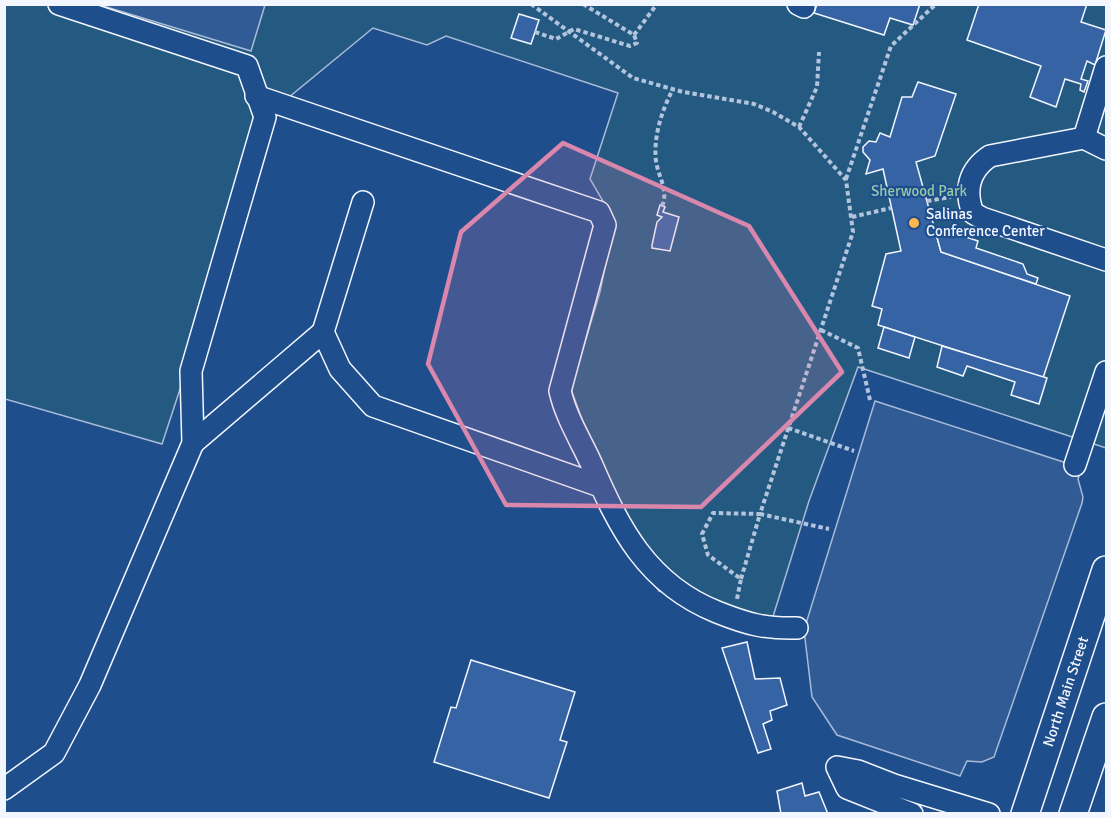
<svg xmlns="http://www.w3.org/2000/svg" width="1111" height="818" font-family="Signika,sans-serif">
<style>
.green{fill:#245a82;stroke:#a8bbd7;stroke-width:1.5}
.parking{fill:#305b95;stroke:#a8bbd7;stroke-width:1.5}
.building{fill:#3563a3;stroke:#f2f6ff;stroke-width:1.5}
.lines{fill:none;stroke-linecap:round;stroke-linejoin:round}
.minor-casing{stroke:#f2f6ff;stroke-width:24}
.major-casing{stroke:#f2f6ff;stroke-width:30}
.path{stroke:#b3c4dc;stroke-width:4;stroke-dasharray:4.5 3;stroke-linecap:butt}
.minor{stroke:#1f4e8c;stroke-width:21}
.major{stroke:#1f4e8c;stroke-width:27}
.marked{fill:#da87ad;fill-opacity:0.2;stroke:#da87ad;stroke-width:4.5;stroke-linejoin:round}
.poi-dot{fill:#ffb74d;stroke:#1f4e8c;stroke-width:2}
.labels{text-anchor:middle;stroke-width:4.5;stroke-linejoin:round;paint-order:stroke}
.park-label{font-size:15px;fill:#97c8a6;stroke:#1f4e8c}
.poi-label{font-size:15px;fill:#f2f6ff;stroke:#1f4e8c;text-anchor:start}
.street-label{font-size:15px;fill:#f2f6ff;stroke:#1f4e8c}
</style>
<rect width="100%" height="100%" fill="#1f4e8c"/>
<!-- green -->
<polygon class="green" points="5,5 1106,5 1106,448 858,367 809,501 771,623 659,591 614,524 595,455 571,389 600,292 614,220 590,179 618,93 446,36 427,45 373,28 271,112 162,444 5,399"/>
<!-- parking -->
<g class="parking">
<polygon points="100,5 265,5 251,51"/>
<polygon points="875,401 1082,468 1078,479 1083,497 1082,503 994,757 982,762 967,761 960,776 837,735 812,697 804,630"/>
</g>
<!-- building -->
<g class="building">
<polygon points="817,4 920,4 913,25 890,18 884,35 814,13"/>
<polygon points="979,4 1087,4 1081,22 1106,30 1095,65 1087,61 1081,79 1088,81 1084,92 1080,90 1081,84 1065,79 1056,107 1030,97 1041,66 967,40"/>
<polygon points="519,14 539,20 531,44 511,38"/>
<polygon points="918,82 956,94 935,156 916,162 941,252 1070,296 1043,378 878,325 882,309 872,306 886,254 901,251 883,169 866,174 870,160 863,152 863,147 869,141 876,142 880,133 890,137 902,97 912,97"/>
<polygon points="660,205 665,207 663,212 679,217 670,251 652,248 652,245 657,222 662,217 657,215"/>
<polygon points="951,232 978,241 976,248 1023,264 1027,274 1038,278 1036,284 941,252 937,237"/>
<polygon points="884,327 915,337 909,358 878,348"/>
<polygon points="942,346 1047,378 1039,404 1011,395 1015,382 967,366 963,376 937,367"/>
<polygon points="747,642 755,679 780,678 787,705 770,711 772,720 763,724 771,749 758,753 722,648"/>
<polygon points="471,660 575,692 560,740 567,742 549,798 434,762 451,707 456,708"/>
<polygon points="802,783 805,796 819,792 828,814 781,814 777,791"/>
</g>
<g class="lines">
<!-- minor casing -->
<g class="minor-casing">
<g id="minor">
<polyline points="798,4 804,7"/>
<path d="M256 96 599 212 605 225 560 391C566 417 580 439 591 463 619 528 647 584 717 612 747 624 765 629 797 628"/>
<polyline points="1084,138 1106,67"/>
<path d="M1106 149 1084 138 990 156C969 170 964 190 973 213L982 218 1106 260"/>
<polyline points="363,202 323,332 340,369 373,406 600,486"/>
<polyline points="193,443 323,332"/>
<polyline points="1075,465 1106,372"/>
<polyline points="4,789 54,753 90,685 193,443 191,371 265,117 247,66 59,4"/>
<polyline points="912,814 847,788 837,767 858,771 894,785 989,814"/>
</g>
</g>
<!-- major casing -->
<g class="major-casing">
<g id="major">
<path id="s1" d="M1025 814 1106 570"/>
<polyline points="1073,814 1106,717"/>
</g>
</g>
<!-- path -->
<g class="path">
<polyline points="531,4 633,78 683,92 754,104 773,112 799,127 846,180 853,232 760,514 713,513 702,534 708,555 741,579 737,599"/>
<polyline points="535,32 556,39 574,29 630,46 637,43 634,35 583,4"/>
<polyline points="634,35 657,4"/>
<polyline points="799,127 817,87 819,52"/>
<polyline points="846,179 891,46 936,4"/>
<polyline points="927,201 951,197"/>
<path d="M662 206C669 191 658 176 656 161 653 137 662 110 673 89"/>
<polyline points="852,217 891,208"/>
<polyline points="821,330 858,348 870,400"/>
<polyline points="788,428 854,451"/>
<polyline points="741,579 760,514 829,529"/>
</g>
<!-- minor -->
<use href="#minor" class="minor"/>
<!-- major -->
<use href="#major" class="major"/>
</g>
<!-- marked area -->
<path class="marked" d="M563 143 749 226 842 372 701 507 506 505 428 364 461 232Z"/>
<!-- markers -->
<circle class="poi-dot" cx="914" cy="223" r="6"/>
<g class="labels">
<!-- park labels -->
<g class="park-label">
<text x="919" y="196">Sherwood Park</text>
</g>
<!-- poi labels -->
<g class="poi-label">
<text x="926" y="219">Salinas<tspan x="926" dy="17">Conference Center</tspan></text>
</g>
<!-- street labels -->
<g class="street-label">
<text dy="5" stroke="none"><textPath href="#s1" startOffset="129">North Main Street</textPath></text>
</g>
</g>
<!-- border -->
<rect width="1111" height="818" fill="none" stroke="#f2f6ff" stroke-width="12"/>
</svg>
